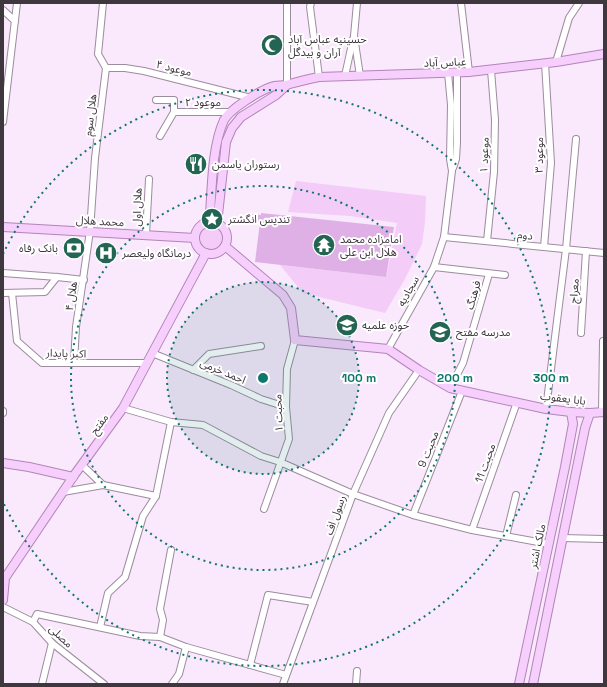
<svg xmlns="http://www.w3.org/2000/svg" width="607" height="687" font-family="'Space Grotesk','Noto Sans Arabic',sans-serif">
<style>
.green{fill:#f3ccf8}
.building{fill:#dfb0e5}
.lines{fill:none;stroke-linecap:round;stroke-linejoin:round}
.minor-casing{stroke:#9c8c9e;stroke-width:8}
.major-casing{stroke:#b285b8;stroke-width:10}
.minor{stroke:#fff;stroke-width:6}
.major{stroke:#f7cffc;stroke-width:8}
.ring{fill:none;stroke:#0f766e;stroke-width:2;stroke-dasharray:2 4}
.labels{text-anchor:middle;stroke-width:4;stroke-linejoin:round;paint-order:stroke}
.poi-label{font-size:11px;fill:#3e373e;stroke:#fff;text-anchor:start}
.street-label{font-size:11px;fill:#3e373e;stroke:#fff}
.centre{fill:#0f766e;stroke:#fff;stroke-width:2}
.ring-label{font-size:12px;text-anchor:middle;font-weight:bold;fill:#0f766e;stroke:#fff;stroke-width:4;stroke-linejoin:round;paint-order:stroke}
</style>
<rect width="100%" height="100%" fill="#fae8fc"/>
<!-- green -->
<g class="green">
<polygon points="296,181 426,196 425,222 422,244 405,279 385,313 303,293 280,265 386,277 397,223 350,216 288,212"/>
<circle cx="211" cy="239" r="13"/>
</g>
<!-- building -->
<polygon class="building" points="261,213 394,227 386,277 255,262 260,222 252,223 252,214 261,215"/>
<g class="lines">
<!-- minor casing -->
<g class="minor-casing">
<g id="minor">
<polyline points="311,3 310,7 319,77"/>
<polyline points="357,3 354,36 360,76"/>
<polyline points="461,3 469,72"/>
<polyline points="3,10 15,21"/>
<polyline points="556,62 569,18 579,3"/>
<polyline points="106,68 125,68 144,71 251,98"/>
<polyline points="345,76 353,39"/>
<polyline points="287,85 287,3"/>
<polyline points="156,100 174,100 174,112 160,136"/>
<polyline points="174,112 232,112"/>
<polyline points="3,122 17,3"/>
<polyline points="453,168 456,159 457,142 457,73"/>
<polyline points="146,235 149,179"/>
<polyline points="444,237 604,253"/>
<polyline points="487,241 494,172 495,120 491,70"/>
<polyline points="544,247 551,163 545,63"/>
<polyline points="434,267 505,275"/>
<polyline points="3,273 57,277 84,280"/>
<polyline points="3,293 45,292 57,277"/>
<polyline points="12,293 17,341 42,363 147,363"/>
<polyline points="581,333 586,251"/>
<polyline points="388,349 434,267 444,237 452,171 450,159 451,105 448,73"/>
<polyline points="152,353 231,385 261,399 286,407"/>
<polyline points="74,363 76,327 90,231 95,158 106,68 98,54 103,3"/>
<polyline points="193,370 209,354 261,346"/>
<polyline points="450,388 463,363 489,274"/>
<polyline points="123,408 171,422 203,425 261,456 280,462 353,494 413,515 472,530 549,544"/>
<polyline points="546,409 566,249 576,139"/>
<polyline points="3,411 3,413"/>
<polyline points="602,412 603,341"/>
<polyline points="82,465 103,485 156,496"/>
<polyline points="63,492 103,485"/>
<polyline points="264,509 289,439 286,407 287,369 295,340"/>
<polyline points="413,515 462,391"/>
<polyline points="472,530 517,402"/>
<polyline points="506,536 516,495"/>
<polyline points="562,538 604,539"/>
<polyline points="3,607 33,622 52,643 104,684"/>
<polyline points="33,622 37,614 140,636 160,637 186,647 286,675"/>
<polyline points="100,627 108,593 125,577 143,516 156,496 171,422"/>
<polyline points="160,637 163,620 160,609 171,550"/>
<polyline points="250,665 268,595 313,602"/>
<polyline points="42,684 52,643"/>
<polyline points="172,684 179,674 186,647"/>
<polyline points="283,684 353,494 389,413 419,370"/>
<polyline points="356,684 357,671"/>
</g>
</g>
<!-- major casing -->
<g class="major-casing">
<g id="major">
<circle cx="211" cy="238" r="16"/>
<polyline points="217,224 226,142 232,128 241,117 276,95 287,85"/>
<path d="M202 225 208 220 210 214C212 186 212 146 224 120 230 109 259 91 271 87 276 85 281 86 286 85 297 82 308 79 319 77L469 72 556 62 604 54"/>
<polyline points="3,227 195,238"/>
<polyline points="225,246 283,295 291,308 295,340 388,349 419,370 450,388 546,409 571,412 590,413 604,412"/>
<polyline points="3,463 29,467 73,477"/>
<polyline points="3,600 5,578 75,474 123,408 147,363 206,253"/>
<polyline points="519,684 565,467 573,424 571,412"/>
<polyline points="533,684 585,428 590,413"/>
</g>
</g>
<!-- minor -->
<use href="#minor" class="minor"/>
<!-- major -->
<use href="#major" class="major"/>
</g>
<!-- distance rings -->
<circle cx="263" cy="378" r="96" fill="#0f766e" fill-opacity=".12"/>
<g class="ring">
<circle cx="263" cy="378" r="96"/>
<circle cx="263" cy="378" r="192"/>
<path d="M3 254A288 288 0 1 1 3 502"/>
</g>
<!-- icons -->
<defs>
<g id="mosque-disc" transform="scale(1.15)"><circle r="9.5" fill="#236453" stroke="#fff"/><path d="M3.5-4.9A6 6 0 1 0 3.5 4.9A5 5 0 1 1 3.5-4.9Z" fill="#fff"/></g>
<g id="restaurant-disc" transform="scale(1.15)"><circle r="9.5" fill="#236453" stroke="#fff"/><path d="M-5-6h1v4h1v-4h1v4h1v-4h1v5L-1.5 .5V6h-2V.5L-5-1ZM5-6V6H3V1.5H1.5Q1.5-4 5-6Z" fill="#fff"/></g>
<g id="sight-disc" transform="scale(1.15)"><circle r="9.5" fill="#236453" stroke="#fff"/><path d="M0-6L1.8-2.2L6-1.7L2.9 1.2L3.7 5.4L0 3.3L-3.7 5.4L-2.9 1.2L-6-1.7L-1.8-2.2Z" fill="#fff"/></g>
<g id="temple-disc" transform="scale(1.15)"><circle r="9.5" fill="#236453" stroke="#fff"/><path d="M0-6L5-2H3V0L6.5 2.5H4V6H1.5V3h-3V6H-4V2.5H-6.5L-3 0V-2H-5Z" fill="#fff"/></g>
<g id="bank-disc" transform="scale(1.15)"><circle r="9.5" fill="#236453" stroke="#fff"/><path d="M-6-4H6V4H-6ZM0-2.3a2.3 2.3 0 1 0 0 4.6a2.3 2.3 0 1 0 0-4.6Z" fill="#fff"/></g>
<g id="hospital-disc" transform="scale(1.15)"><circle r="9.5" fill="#236453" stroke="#fff"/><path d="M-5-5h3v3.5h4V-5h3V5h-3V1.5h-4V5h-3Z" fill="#fff"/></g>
<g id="school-disc" transform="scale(1.15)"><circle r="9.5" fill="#236453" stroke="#fff"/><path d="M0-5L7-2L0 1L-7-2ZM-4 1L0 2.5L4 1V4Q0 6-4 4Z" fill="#fff"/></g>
</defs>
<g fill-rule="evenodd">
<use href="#mosque-disc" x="272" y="45"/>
<use href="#restaurant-disc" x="196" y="164"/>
<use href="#sight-disc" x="212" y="219"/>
<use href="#temple-disc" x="324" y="245"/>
<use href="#bank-disc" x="74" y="248"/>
<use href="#hospital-disc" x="106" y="253"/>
<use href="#school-disc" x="347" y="325"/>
<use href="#school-disc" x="440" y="332"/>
</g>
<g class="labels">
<!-- poi labels -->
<g class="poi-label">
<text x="288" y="43">حسینیه عباس آباد<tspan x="288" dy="13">آران و بیدگل</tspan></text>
<text x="212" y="168">رستوران یاسمن</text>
<text x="228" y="223">تندیس انگشتر</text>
<text x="340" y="243">امامزاده محمد<tspan x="340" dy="13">هلال ابن علی</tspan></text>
<text x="58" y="252" text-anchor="end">بانک رفاه</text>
<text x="122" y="257">درمانگاه ولیعصر</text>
<text x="362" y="329">حوزه علمیه</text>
<text x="456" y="336">مدرسه مفتح</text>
</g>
<!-- street labels -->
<g class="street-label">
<text transform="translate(445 62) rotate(-2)" y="4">عباس آباد</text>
<text transform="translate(174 68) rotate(14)" y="4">موعود ۴</text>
<text x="203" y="106">موعود ۲</text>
<text transform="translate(90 115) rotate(-83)" y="4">هلال سوم</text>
<text transform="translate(484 155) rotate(-88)" y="4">موعود ۱</text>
<text transform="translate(539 155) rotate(-90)" y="4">موعود ۳</text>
<text transform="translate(137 207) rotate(-88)" y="4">هلال اول</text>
<text transform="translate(100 221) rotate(3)" y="4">محمد هلال</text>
<text transform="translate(525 235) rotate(5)" y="4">دوم</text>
<text transform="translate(408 291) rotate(-61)" y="4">سجادیه</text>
<text transform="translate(574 291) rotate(-86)" y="4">معراج</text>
<text transform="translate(473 295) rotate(-74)" y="4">فرهنگ</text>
<text transform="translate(71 296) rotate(-81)" y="4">هلال ۴</text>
<text transform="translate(66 353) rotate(2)" y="4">اکبر پایدار</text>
<text transform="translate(223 371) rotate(23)" y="4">احمد خرمی</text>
<text transform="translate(563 398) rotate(7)" y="4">بابا یعقوب</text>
<text transform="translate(278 413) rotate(-92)" y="4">محبت ۱</text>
<text transform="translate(99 424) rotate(-54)" y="4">مفتح</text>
<text transform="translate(428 449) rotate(-68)" y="4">محبت 9</text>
<text transform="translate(485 463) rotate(-70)" y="4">محبت 11</text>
<text transform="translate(335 515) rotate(-70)" y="4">رسول اف</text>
<text transform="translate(537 546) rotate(-78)" y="4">مالک اشتر</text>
<text transform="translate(61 636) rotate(43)" y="4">مصلی</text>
</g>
</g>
<circle cx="263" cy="378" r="6" class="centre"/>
<g class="ring-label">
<text x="359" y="382">100 m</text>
<text x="455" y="382">200 m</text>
<text x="551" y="382">300 m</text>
</g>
<!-- border -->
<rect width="607" height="687" fill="none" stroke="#3e373e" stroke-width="8"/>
</svg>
